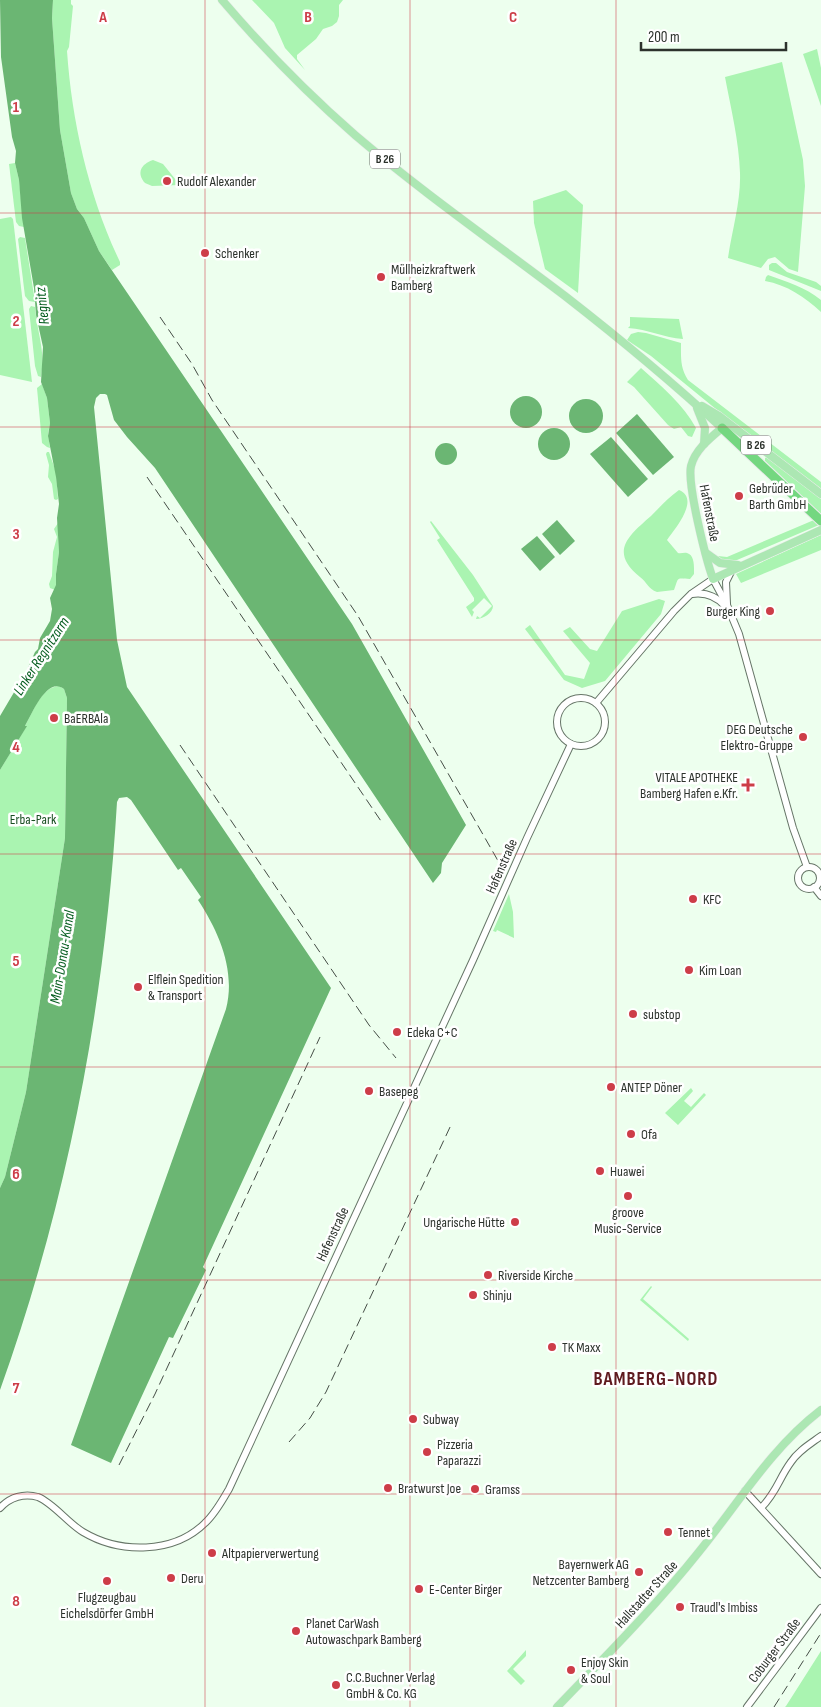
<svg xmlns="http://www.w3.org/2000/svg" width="821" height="1707" font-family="'Sofia Sans Condensed',sans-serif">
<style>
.green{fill:#aaf4b1}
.water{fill:#6bb673}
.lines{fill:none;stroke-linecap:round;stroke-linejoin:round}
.minor-casing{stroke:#667567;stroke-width:8}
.major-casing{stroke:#eaeaea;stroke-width:9}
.highway-casing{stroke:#eaeaea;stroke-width:11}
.minor{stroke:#fff;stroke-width:6}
.major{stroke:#ace7b3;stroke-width:8}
.highway{stroke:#74d780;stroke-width:9}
.rail{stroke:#454d46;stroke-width:1;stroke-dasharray:10 5;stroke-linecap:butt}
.grid{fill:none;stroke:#cd3d48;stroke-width:1;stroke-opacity:0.55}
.poi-dot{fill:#cd3d48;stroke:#fff;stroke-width:2}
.labels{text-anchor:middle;stroke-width:5;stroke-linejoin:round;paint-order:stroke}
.shield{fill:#fff;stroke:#6b706b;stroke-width:1}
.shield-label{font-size:12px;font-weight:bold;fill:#2c322c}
.poi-label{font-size:14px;fill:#2c322c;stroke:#fff;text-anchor:start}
.street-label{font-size:14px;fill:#2c322c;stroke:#fff}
.park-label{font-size:14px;fill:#1a4f23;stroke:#fff}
.water-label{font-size:15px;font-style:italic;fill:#035c1d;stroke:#fff}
.district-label{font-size:19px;font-weight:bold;letter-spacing:1px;fill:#5f1a1f;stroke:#fff}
.grid-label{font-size:16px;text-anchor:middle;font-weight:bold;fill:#cd3d48;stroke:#fff;stroke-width:5;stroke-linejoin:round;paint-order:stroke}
</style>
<rect width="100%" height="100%" fill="#edffee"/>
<!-- green -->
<g class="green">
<path d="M53 0H71V4L73 6 69 47 67 51C72 123 89 197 120 262V265L112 270 99 251 84 218 77 209 71 193 60 130 52 18Z"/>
<polygon points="252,0 343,0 339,5 339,16 337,22 332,26 323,29 316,39 297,55 297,59 305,70 285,48 274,23"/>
<polygon points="817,49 821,68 821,106 803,54"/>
<path d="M782 62 803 160 805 186 798 272 789 269 775 257 768 259 761 268 728 258C732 230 741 201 740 173 739 141 731 109 725 77Z"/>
<path d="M153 160 163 164 180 185 152 186 145 183C136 173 141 164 153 160Z"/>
<polygon points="15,163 19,180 24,227 19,226 16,222 9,164"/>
<polygon points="566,190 583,205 578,293 545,269 534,223 533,201"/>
<polygon points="11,217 13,219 14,227 32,382 0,375 0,219"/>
<polygon points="20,237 25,238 35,302 29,301 25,296 18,239"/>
<polygon points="772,263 776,263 787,272 816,282 821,286 821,291 769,270 769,265"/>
<path d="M768 275C787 282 805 287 821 300V312C805 297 787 285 765 281L766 277Z"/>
<path d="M31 306 35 307C37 333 46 351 41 377L38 376 35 366 29 309Z"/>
<path d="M630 317 679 319 683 339C664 338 648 329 628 328L630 326Z"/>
<path d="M638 332 646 333 681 343C681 357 680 368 688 380L821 482V489L733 423 651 356 627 340 631 334Z"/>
<path d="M641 368C661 386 683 404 696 428L692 437 688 436 681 427 674 429 668 425 634 387 627 382Z"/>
<polygon points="42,384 47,398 50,423 48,434 50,448 47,447 42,443 37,388"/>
<polygon points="47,452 49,452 56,472 58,499 56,500 54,499 52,484 48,477 49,465 46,454"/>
<polygon points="767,457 821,499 821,514 765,461 765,458"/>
<path d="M679 490C701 499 674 530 667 540L678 553C681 554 684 552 687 553 695 555 694 568 694 574L690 579C675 578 679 577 674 590L657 592C648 589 647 582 640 577 609 552 628 536 651 516 660 507 669 497 679 490Z"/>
<polygon points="814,520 819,525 737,560 730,561 717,559 718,556 727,557"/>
<path d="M431 521 473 575 493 606C493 613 483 619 476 619L477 616 480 618 492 606 484 598 472 610 474 612 472 617 466 607 474 601V598L437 540 440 538 430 522Z"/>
<polygon points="58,523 59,552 56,574 57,583 55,590 50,588 49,584 52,576 53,552 57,537 54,529"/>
<polygon points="821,535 821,550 741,583 736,574"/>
<polygon points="659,599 665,601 661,614 605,681 582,688 564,680 525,629 530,625 565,675 584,679 590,663 563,631 570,627 590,649 597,651 622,611"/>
<path d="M59 686 64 689 67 698 65 838 26 1092 5 1177 0 1188V770L26 727 25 726C33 712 41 687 59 686Z"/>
<polygon points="509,894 513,912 514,938 497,930 496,932 493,931"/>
<polygon points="691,1088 693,1091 684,1101 691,1107 704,1093 706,1095 678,1125 665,1113"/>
<polygon points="651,1286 652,1287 643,1299 689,1339 688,1341 640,1300"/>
<polygon points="526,1650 526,1656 513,1669 525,1681 521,1685 507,1671"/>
<polygon points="821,1651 821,1707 785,1707 786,1706"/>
</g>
<!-- water -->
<g class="water">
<path d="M0 0H53L52 18 60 130 71 193 77 209 84 218 99 251 109 266 352 624 466 825 442 863 441 873 433 883 155 468 127 437 114 420 107 395 105 394H100L96 398 94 407 117 640 127 687 331 988 203 1267 206 1270 173 1338 169 1337 111 1463 71 1445 226 1009C236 971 219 932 198 900L201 897 181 868 178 870 131 800 127 797 119 798 117 802C105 1004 68 1200 0 1390V1188L5 1177 26 1092 65 838 67 698 64 689C47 676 32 714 25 726H27L0 770V716L26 672 35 652 38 649 40 638 50 621 52 609 50 598 56 585V574L59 552 57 518 59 504 56 477 48 436 50 423 47 398 41 382 43 347 36 315 34 288 22 218 19 180 15 163 16 151 12 137 1 57Z"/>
<circle cx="526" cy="412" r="16"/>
<circle cx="586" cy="416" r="17"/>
<polygon points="637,414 674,457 653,475 616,433"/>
<circle cx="554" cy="444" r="16"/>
<polygon points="611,437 648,479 628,497 590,454"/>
<circle cx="446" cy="454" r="11"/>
<polygon points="557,520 575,541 560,555 542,534"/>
<polygon points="537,536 555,557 540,571 521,549"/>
</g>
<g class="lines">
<!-- minor casing -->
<g class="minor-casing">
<g id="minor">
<path d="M692 594C706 592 716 596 725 606"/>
<polyline points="727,604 726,582 732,570"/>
<circle cx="581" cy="722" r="24"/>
<polyline points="596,703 674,611 691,594 713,579 727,605 739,634 793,828 807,867"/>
<circle cx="809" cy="878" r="11"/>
<polyline points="814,887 821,896"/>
<polyline points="745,1491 821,1574"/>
<path d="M0 1508C10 1497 24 1493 38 1497 53 1503 68 1523 83 1532 120 1554 174 1554 205 1523 215 1514 222 1501 229 1489L473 960 527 838 571 744"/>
<path d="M761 1508C777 1492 779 1478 791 1462 798 1451 810 1444 821 1436"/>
<polyline points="747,1707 821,1608"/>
</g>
</g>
<!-- major casing -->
<g class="major-casing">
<g id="major">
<path d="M222 0C263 48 308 94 355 135 422 192 495 243 565 296 619 338 672 382 722 428 710 438 695 450 691 466 687 485 706 559 713 579L821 530"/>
<polyline points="702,406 719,416 821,494"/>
<polyline points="697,408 705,428 704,444"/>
<polyline points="706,553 720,563 738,565"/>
<path d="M557 1707C605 1657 655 1607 698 1553 738 1504 770 1449 821 1410"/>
</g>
</g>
<!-- highway casing -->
<g class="highway-casing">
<polyline id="highway" points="722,428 821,521"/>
</g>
<!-- minor -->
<use href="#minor" class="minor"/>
<!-- major -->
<use href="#major" class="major"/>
<!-- highway -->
<use href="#highway" class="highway"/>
<!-- rail -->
<g class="rail">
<polyline points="160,317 192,364 212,400 358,616 501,866"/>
<polyline points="147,477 383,824"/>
<polyline points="180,745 369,1025 396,1058"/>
<polyline points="289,1442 310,1418 326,1392 451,1125"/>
<polyline points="119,1465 155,1394 320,1037"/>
<polyline points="774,1707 821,1633"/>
</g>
</g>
<!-- grid -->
<path class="grid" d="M205 0V1707M410 0V1707M616 0V1707M0 213H821M0 427H821M0 640H821M0 854H821M0 1067H821M0 1280H821M0 1494H821"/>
<!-- markers -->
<g class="poi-dot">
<circle cx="167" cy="181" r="5"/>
<circle cx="205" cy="253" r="5"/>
<circle cx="381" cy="277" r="5"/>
<circle cx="739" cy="496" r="5"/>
<circle cx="770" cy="611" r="5"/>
<circle cx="54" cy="718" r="5"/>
<circle cx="803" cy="737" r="5"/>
<path d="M745.5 777.5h5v5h5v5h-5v5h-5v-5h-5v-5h5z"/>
<circle cx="693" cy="899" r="5"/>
<circle cx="689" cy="970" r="5"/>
<circle cx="138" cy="987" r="5"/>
<circle cx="633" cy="1014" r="5"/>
<circle cx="397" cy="1032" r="5"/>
<circle cx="611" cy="1087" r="5"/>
<circle cx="369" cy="1091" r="5"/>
<circle cx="631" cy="1134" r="5"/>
<circle cx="600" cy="1171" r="5"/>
<circle cx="628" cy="1196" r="5"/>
<circle cx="515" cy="1222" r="5"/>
<circle cx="488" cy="1275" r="5"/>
<circle cx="473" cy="1295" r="5"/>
<circle cx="552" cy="1347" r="5"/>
<circle cx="413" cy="1419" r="5"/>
<circle cx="427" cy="1452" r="5"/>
<circle cx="388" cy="1488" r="5"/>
<circle cx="475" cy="1489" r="5"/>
<circle cx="668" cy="1532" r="5"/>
<circle cx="212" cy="1553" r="5"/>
<circle cx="639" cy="1572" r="5"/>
<circle cx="171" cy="1578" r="5"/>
<circle cx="107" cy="1581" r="5"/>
<circle cx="419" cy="1589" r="5"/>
<circle cx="680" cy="1607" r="5"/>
<circle cx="296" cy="1631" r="5"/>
<circle cx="571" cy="1670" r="5"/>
<circle cx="336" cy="1685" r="5"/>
</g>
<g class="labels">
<!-- shield labels -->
<g class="shield">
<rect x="370" y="149.5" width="30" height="19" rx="4"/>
<rect x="741" y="435.5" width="30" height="19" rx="4"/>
</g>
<g class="shield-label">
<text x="385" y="163">B 26</text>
<text x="756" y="449">B 26</text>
</g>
<!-- poi labels -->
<g class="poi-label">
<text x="177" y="186">Rudolf Alexander</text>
<text x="215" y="258">Schenker</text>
<text x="391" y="274">Müllheizkraftwerk<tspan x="391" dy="16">Bamberg</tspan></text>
<text x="749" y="493">Gebrüder<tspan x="749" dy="16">Barth GmbH</tspan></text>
<text x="760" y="616" text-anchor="end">Burger King</text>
<text x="64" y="723">BaERBAla</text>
<text x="793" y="734" text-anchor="end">DEG Deutsche<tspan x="793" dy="16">Elektro-Gruppe</tspan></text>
<text x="738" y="782" text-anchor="end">VITALE APOTHEKE<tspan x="738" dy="16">Bamberg Hafen e.Kfr.</tspan></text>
<text x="703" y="904">KFC</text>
<text x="699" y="975">Kim Loan</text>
<text x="148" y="984">Elflein Spedition<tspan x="148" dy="16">&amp; Transport</tspan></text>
<text x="643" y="1019">substop</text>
<text x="407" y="1037">Edeka C+C</text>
<text x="621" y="1092">ANTEP Döner</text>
<text x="379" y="1096">Basepeg</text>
<text x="641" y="1139">Ofa</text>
<text x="610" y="1176">Huawei</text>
<text x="628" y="1217" text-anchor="middle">groove<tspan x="628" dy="16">Music-Service</tspan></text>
<text x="505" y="1227" text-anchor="end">Ungarische Hütte</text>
<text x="498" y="1280">Riverside Kirche</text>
<text x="483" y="1300">Shinju</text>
<text x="562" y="1352">TK Maxx</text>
<text x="423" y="1424">Subway</text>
<text x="437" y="1449">Pizzeria<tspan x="437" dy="16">Paparazzi</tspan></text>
<text x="398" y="1493">Bratwurst Joe</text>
<text x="485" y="1494">Gramss</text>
<text x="678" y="1537">Tennet</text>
<text x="222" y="1558">Altpapierverwertung</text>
<text x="629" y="1569" text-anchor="end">Bayernwerk AG<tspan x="629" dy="16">Netzcenter Bamberg</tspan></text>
<text x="181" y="1583">Deru</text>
<text x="429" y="1594">E-Center Birger</text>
<text x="107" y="1602" text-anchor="middle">Flugzeugbau<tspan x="107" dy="16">Eichelsdörfer GmbH</tspan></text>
<text x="690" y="1612">Traudl's Imbiss</text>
<text x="306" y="1628">Planet CarWash<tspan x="306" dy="16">Autowaschpark Bamberg</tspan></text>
<text x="581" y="1667">Enjoy Skin<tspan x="581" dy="16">&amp; Soul</tspan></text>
<text x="346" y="1682">C.C.Buchner Verlag<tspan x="346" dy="16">GmbH &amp; Co. KG</tspan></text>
</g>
<!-- street labels -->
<g class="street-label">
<text transform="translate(710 513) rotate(79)" y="5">Hafenstraße</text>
<text transform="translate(501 866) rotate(-66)" y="5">Hafenstraße</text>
<text transform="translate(332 1234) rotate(-65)" y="5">Hafenstraße</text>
<text transform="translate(646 1594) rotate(-48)" y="5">Hallstadter Straße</text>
<text transform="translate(774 1650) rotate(-53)" y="5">Coburger Straße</text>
</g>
<!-- park labels -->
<g class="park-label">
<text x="33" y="824">Erba-Park</text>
</g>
<!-- water labels -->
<g class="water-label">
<text transform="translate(42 306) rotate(-96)" y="5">Regnitz</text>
<text transform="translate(41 656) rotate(-57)" y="5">Linker Regnitzarm</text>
<text transform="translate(62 957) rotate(-81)" y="5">Main-Donau-Kanal</text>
</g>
<!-- district labels -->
<g class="district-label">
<text x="656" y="1385">BAMBERG-NORD</text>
</g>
</g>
<g class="grid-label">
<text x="103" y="22">A</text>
<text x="308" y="22">B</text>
<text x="513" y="22">C</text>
<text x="16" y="112">1</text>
<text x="16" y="326">2</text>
<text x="16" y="539">3</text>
<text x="16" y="752">4</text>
<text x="16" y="966">5</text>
<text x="16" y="1179">6</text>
<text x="16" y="1393">7</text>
<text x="16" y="1606">8</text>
</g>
<!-- scale -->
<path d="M641 42v8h145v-8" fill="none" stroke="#2c322c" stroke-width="2.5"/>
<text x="648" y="42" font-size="15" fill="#2c322c" stroke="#ffffff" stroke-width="4" paint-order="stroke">200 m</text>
</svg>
